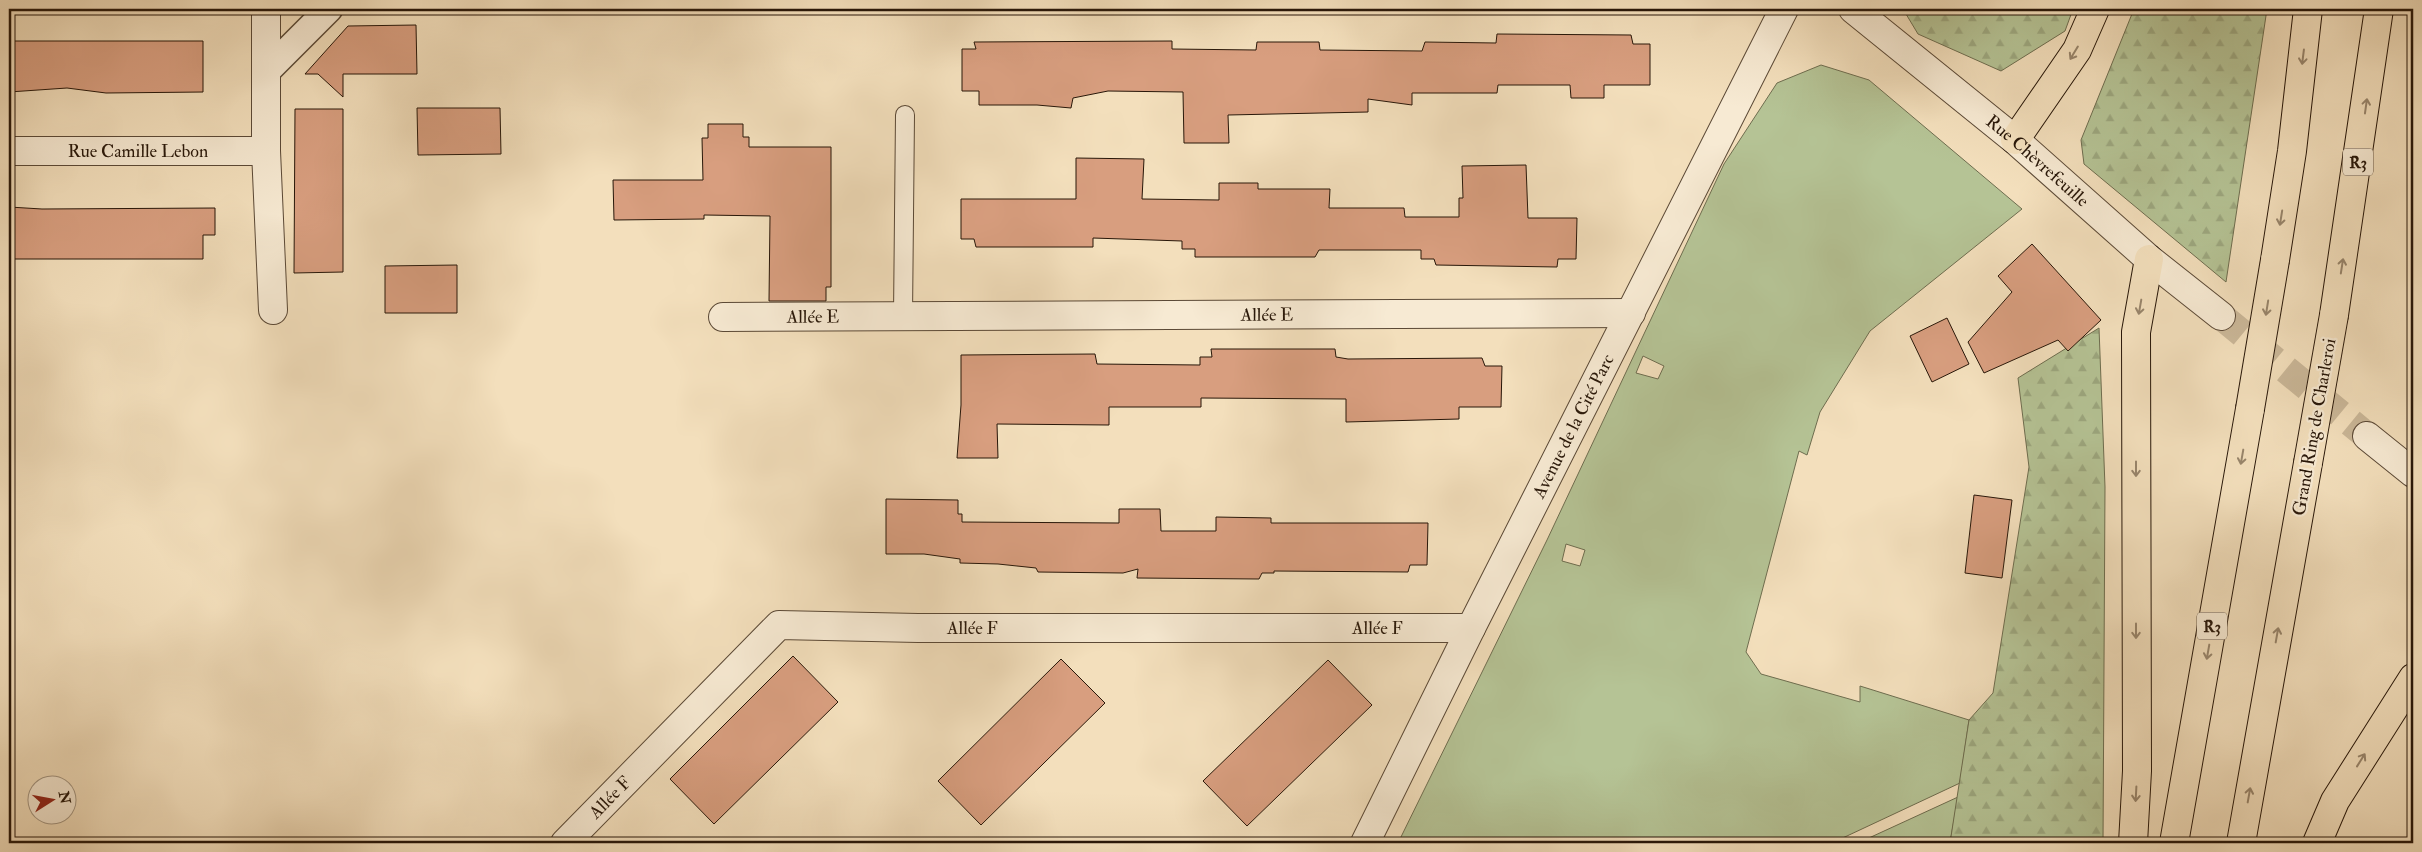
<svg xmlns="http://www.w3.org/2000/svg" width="2422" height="852" font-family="'IM FELL Double Pica',serif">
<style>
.grass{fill:#b5c395;stroke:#6e6d4f;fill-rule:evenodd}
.forest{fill:url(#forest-firs);stroke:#6e6d4f}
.building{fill:#d89e7f;stroke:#281709}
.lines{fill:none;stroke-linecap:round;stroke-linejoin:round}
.tertiary-tunnel{stroke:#cab798;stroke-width:28;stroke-dasharray:28 14;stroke-linecap:butt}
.service-casing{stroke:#5b4936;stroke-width:20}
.pedestrian-casing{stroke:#5b4936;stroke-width:29}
.minor-casing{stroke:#5b4936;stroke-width:30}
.tertiary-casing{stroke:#5b4936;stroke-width:30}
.motorway-casing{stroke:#281709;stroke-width:30}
.service{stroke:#f7ead3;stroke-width:18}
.pedestrian{stroke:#f7ead3;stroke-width:26}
.minor{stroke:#f7ead3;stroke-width:28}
.tertiary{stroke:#f7ead3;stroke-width:28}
.motorway{stroke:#f3dfbc;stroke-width:28}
.motorway-bridge-casing{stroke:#281709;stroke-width:30;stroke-linecap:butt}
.motorway-bridge{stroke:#f3dfbc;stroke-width:28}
.oneway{stroke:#98856b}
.labels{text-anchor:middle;stroke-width:4.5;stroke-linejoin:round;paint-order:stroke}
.shield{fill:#f7ead3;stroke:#665646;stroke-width:1}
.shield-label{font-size:16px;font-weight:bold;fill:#281709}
.street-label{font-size:18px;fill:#281709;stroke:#f7ead3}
</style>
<defs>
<pattern id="forest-firs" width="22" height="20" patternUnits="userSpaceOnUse" patternTransform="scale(1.25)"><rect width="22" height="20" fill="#b5c395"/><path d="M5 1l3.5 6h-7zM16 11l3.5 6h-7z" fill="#9ca77f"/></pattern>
</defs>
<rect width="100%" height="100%" fill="#f3dfbc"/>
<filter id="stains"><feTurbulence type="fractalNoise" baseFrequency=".004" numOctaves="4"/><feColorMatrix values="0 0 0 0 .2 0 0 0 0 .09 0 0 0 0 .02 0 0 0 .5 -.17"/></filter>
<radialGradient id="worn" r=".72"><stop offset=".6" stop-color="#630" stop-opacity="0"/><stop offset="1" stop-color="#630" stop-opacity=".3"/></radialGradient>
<!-- grass -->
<g class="grass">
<path d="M1821 65 1869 80 2022 209 1870 331 1820 412 1807 455 1799 451 1746 652 1761 674 1860 702V686L1969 720 1960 783 1832 843H1398L1547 540 1724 164 1777 83ZM1643 356 1664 366 1658 379 1636 373ZM1566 544 1585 550 1580 566 1562 561Z"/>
<polygon points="1958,797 1950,843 1858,843"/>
</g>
<!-- forest -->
<g class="forest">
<polygon points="1903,9 2073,9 2065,31 2001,71 1918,34"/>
<polygon points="2134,9 2267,9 2226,282 2084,164 2081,140"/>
<polygon points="2099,328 2105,487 2103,843 1950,843 1969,720 1993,693 2029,467 2018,378"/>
</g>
<!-- building -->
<g class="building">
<polygon points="416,25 417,74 343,74 343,97 318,74 305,74 348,26"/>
<polygon points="1497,34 1631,35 1633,44 1650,44 1650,85 1604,85 1604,98 1571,98 1570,85 1498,85 1497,93 1412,93 1412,105 1368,99 1368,112 1228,115 1229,143 1184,143 1183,92 1108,91 1073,98 1071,108 1037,105 979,105 979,91 962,91 962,49 976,49 974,42 1172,41 1172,49 1256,50 1257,42 1319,42 1320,50 1422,51 1425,42 1496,43"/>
<polygon points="9,41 203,41 203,92 106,93 67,88 9,92"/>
<polygon points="417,108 500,108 501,154 418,155"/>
<polygon points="295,109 343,109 343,272 294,273"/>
<polygon points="708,124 743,124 743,137 749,137 749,147 831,147 831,287 826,287 826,301 769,301 770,216 704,215 704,219 614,220 613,180 703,180 702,138 708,138"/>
<polygon points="1076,158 1144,159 1142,199 1219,200 1219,183 1258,183 1258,189 1330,189 1329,208 1404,208 1405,217 1459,217 1459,198 1463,198 1462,166 1526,165 1528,218 1577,218 1576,259 1558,259 1557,267 1436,265 1434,259 1421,259 1421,250 1319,250 1315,257 1195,257 1195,249 1182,249 1182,241 1093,238 1093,247 976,247 974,239 961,239 961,199 1076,199"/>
<polygon points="9,207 42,209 215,208 215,235 203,235 203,259 9,259"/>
<polygon points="2032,244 2101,320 2068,351 2058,340 1984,373 1968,342 2012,292 1998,276"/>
<polygon points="457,265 457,313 385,313 385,266"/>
<polygon points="1947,318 1969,364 1932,382 1910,336"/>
<polygon points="1211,349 1335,349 1336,357 1348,359 1482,358 1485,366 1502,366 1501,407 1459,407 1459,419 1346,422 1346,399 1201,398 1201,407 1109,407 1109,425 997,424 998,458 957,458 961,405 961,355 1095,354 1097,364 1200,365 1200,357 1212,357"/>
<polygon points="1974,495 2012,500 2002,578 1965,573"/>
<polygon points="886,499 958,500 958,514 962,514 962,522 1119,523 1119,509 1160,509 1161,531 1216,531 1216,517 1271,518 1271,523 1428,523 1427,565 1410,565 1408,572 1274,571 1274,573 1262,573 1259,579 1137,578 1138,569 1123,573 1038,572 1036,568 998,564 960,563 960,559 924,554 886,554"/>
<polygon points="793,656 838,702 714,824 670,779"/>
<polygon points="1061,659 1105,703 981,825 938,781"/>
<polygon points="1328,660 1372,705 1247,826 1203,781"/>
</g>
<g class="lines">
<!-- tertiary-tunnel -->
<polyline class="tertiary-tunnel" points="2221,316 2367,436"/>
<!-- service casing -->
<g class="service-casing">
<polyline id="service" points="903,316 905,115"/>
</g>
<!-- pedestrian casing -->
<g class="pedestrian-casing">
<polyline id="pedestrian" points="266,72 329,9"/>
</g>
<!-- minor casing -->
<g class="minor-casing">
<g id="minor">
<polyline points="266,9 266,151 273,310"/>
<path id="s1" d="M9 151H266"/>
<path id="s2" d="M723 317 1631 313"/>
<path id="s3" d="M565 843 779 625 918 628H1471"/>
<path id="s4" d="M1365 843 1471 628 1784 9"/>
</g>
</g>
<!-- tertiary casing -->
<g class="tertiary-casing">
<g id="tertiary">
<path id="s5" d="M1853 9 2015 140 2149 259 2221 316"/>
<polyline points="2367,436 2413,473"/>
</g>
</g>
<!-- motorway casing -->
<g class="motorway-casing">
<g id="motorway">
<polyline points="2015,140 2077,50 2095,9"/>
<polyline points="2275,260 2292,151 2308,9"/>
<polyline points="2334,315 2379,9"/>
<polyline points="2133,843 2137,771 2136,332 2149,259"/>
<polyline points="2174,843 2250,409"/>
<polyline points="2241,843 2308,463"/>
<polyline points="2317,843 2335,801 2413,678"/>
</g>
</g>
<!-- service -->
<use href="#service" class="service"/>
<!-- pedestrian -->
<use href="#pedestrian" class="pedestrian"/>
<!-- minor -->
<use href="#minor" class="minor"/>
<!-- tertiary -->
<use href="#tertiary" class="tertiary"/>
<!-- motorway -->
<use href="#motorway" class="motorway"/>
<!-- motorway-bridge casing -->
<g class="motorway-bridge-casing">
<g id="motorway-bridge">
<polyline points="2250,409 2275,260"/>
<polyline points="2308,463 2334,315"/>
</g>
</g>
<!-- motorway-bridge -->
<use href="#motorway-bridge" class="motorway-bridge"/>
</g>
<!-- one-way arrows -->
<defs><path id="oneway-shaft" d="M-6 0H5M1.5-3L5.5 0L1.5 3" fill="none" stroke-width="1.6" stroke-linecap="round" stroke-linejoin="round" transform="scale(1.25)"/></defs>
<g class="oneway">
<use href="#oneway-shaft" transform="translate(2074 53) rotate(121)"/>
<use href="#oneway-shaft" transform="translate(2303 57) rotate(97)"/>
<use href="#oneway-shaft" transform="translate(2366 106) rotate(-82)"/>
<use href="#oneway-shaft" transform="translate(2281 218) rotate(99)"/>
<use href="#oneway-shaft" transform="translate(2342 266) rotate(-81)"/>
<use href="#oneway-shaft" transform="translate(2140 307) rotate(100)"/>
<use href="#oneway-shaft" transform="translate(2267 308) rotate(99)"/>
<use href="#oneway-shaft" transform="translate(2242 457) rotate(100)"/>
<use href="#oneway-shaft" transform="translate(2136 469) rotate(90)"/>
<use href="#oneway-shaft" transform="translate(2136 631) rotate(90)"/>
<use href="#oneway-shaft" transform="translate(2277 635) rotate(-80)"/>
<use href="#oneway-shaft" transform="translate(2208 652) rotate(100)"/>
<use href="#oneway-shaft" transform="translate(2361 760) rotate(-58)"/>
<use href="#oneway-shaft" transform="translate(2136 794) rotate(93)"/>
<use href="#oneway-shaft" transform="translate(2249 795) rotate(-80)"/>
</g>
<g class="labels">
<!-- shield labels -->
<g class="shield">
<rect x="2343" y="148.5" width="30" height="27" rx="4"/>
<rect x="2197" y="612.5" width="30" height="27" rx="4"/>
</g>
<g class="shield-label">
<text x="2358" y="168">R3</text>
<text x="2212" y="632">R3</text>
</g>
<!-- street labels -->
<g class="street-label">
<text dy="6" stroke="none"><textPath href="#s1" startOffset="129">Rue Camille Lebon</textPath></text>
<text dy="6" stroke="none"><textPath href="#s5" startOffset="239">Rue Chèvrefeuille</textPath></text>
<text dy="6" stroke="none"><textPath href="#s2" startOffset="544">Allée E</textPath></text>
<text dy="6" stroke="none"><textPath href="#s2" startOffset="90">Allée E</textPath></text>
<text dy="6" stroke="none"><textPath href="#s4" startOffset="466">Avenue de la Cité Parc</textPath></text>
<text transform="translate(2314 427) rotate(-80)" y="6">Grand Ring de Charleroi</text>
<text dy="6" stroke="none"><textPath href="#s3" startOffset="499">Allée F</textPath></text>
<text dy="6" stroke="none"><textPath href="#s3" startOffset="904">Allée F</textPath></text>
<text dy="6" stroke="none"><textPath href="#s3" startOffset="64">Allée F</textPath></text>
</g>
</g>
<!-- margin -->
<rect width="2422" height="852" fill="none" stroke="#f3dfbc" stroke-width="30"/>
<rect x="10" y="10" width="2402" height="832" fill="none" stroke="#281709" stroke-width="2.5"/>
<rect x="15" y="15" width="2392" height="822" fill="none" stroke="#281709"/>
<!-- north arrow -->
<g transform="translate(52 800) rotate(79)"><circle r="24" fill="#f7ead3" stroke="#a49682"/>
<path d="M0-4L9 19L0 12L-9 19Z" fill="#8f2418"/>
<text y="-8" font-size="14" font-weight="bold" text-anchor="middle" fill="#281709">N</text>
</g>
<rect width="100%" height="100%" filter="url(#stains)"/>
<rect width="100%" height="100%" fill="url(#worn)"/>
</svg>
